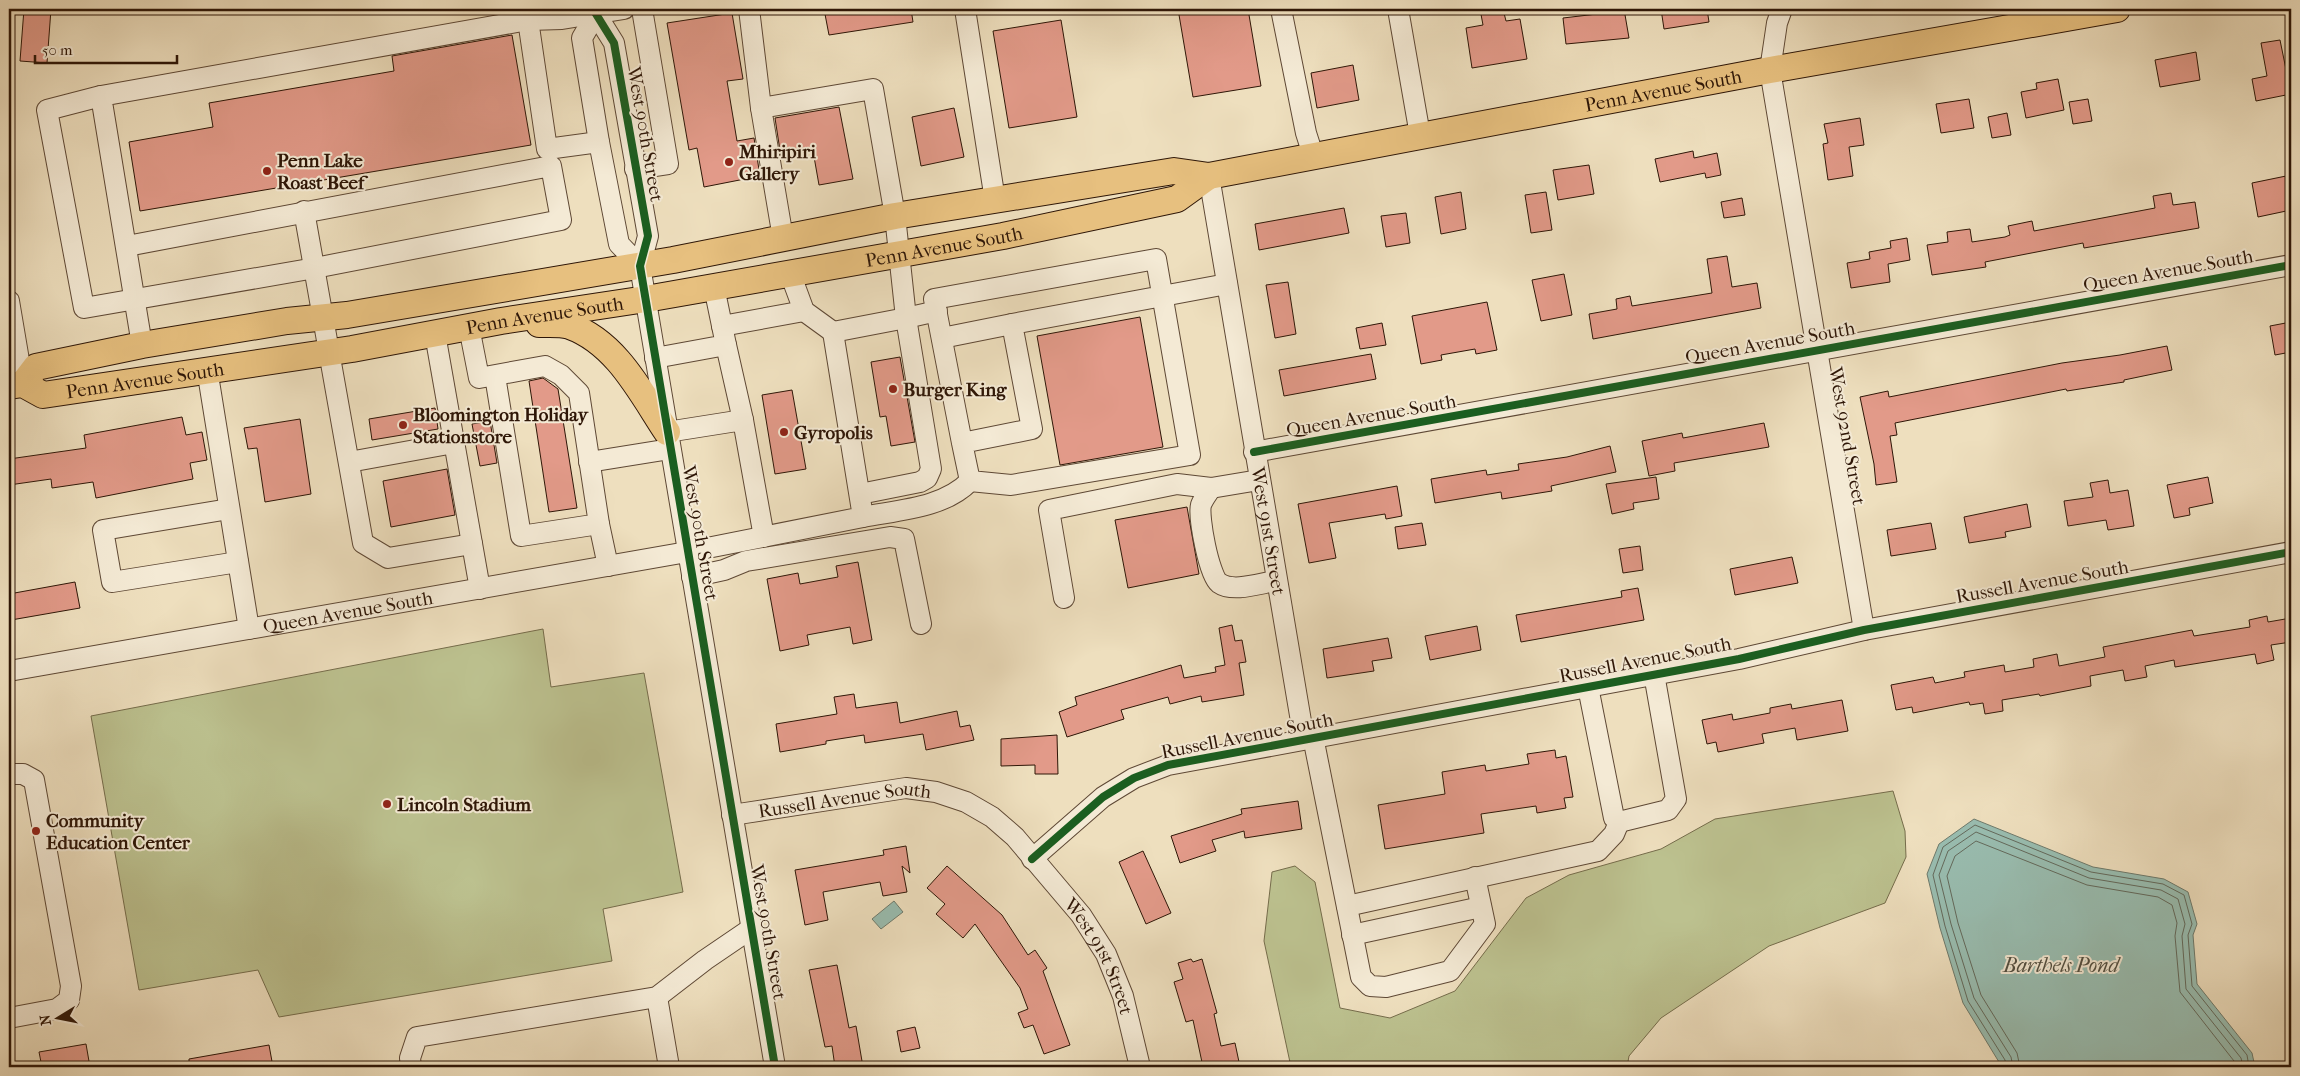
<svg xmlns="http://www.w3.org/2000/svg" width="2300" height="1076" font-family="'IM FELL French Canon',serif">
<style>
.green{fill:#bcc18f;stroke:#756c4b}
.water{fill:#99bdb0;stroke:#6e7a6c}
.lines{fill:none;stroke-linecap:round;stroke-linejoin:round}
.shore{stroke:#646a5c;stroke-width:1}
.building{fill:#e29a89;stroke:#2e1607}
.minor-casing{stroke:#5e4835;stroke-width:22}
.major-casing{stroke:#2e1607;stroke-width:28}
.minor{stroke:#f4ead5;stroke-width:20}
.major{stroke:#e7c07f;stroke-width:26}
.cycleway-casing{stroke:#f4ead5;stroke-width:11}
.cycleway{stroke:#1b5e20;stroke-width:8}
.poi-dot{fill:#8f2418;stroke:#f4ead5;stroke-width:2}
.labels{text-anchor:middle;stroke-width:4;stroke-linejoin:round;paint-order:stroke}
.street-label{font-size:19px;fill:#2e1607;stroke:#f4ead5}
.poi-label{font-size:19px;font-weight:bold;fill:#2e1607;stroke:#f4ead5;text-anchor:start}
.water-label{font-size:20px;font-style:italic;fill:#535042;stroke:#f4ead5}
</style>
<rect width="100%" height="100%" fill="#eedfbe"/>
<filter id="stains"><feTurbulence type="fractalNoise" baseFrequency=".004" numOctaves="4"/><feColorMatrix values="0 0 0 0 .2 0 0 0 0 .09 0 0 0 0 .02 0 0 0 .5 -.17"/></filter>
<radialGradient id="worn" r=".72"><stop offset=".6" stop-color="#630" stop-opacity="0"/><stop offset="1" stop-color="#630" stop-opacity=".3"/></radialGradient>
<!-- green -->
<g class="green">
<polygon points="543,629 551,687 644,673 683,892 603,909 612,961 279,1017 258,970 139,990 91,716"/>
<polygon points="1893,791 1905,831 1906,857 1885,903 1769,946 1661,1018 1629,1056 1627,1067 1291,1067 1264,941 1272,872 1295,866 1315,882 1340,1008 1390,1018 1455,991 1526,898 1569,875 1661,849 1715,819"/>
</g>
<!-- water -->
<g class="water">
<polygon points="1974,819 2093,867 2164,879 2188,892 2197,924 2193,935 2197,984 2252,1053 2255,1067 2002,1067 1963,1003 1940,928 1927,874 1939,844"/>
<polygon points="894,901 903,912 881,929 872,919"/>
</g>
<g class="lines">
<!-- shore -->
<g class="shore">
<polyline points="2006,1067 2005,1060 1968,1001 1945,926 1933,875 1943,847 1975,825 2091,872 2163,884 2184,895 2192,924 2188,935 2192,986 2247,1055 2249,1067"/>
<polyline points="2013,1067 2011,1057 1974,998 1951,924 1939,875 1948,851 1976,832 2089,878 2161,890 2178,899 2185,924 2182,936 2186,989 2241,1058 2243,1067"/>
<polyline points="2020,1067 2017,1053 1981,995 1958,923 1947,876 1955,856 1976,841 2087,885 2158,897 2172,905 2177,923 2175,936 2180,992 2234,1061 2235,1067"/>
</g>
</g>
<!-- building -->
<g class="building">
<polygon points="24,9 51,9 47,63 20,61"/>
<polygon points="824,9 911,9 913,22 829,35"/>
<polygon points="1178,9 1248,9 1261,86 1193,97"/>
<polygon points="1480,9 1503,9 1506,21 1520,19 1527,59 1472,68 1466,28 1483,25"/>
<polygon points="1596,9 1624,9 1629,38 1566,44 1563,18 1597,14"/>
<polygon points="1661,9 1707,9 1709,22 1664,29"/>
<polygon points="732,13 743,79 727,81 737,141 754,138 760,176 704,187 697,148 689,150 667,23"/>
<polygon points="1061,20 1077,117 1009,128 993,31"/>
<polygon points="512,35 531,145 140,211 129,142 213,127 209,103 394,71 392,56"/>
<polygon points="2280,40 2291,94 2256,101 2252,79 2267,76 2261,43"/>
<polygon points="2196,52 2200,80 2160,87 2155,60"/>
<polygon points="1353,65 1359,100 1317,108 1311,73"/>
<polygon points="2058,79 2064,110 2026,118 2021,92 2037,89 2036,83"/>
<polygon points="1969,99 1974,128 1941,133 1936,104"/>
<polygon points="2088,99 2092,121 2073,124 2069,102"/>
<polygon points="839,107 853,179 819,185 813,151 781,157 775,118"/>
<polygon points="954,108 964,157 921,166 912,117"/>
<polygon points="2007,113 2011,135 1992,138 1988,117"/>
<polygon points="1860,118 1864,145 1849,147 1853,176 1828,180 1823,144 1828,143 1824,124"/>
<polygon points="1693,151 1694,158 1717,153 1721,175 1706,178 1705,173 1660,182 1655,159"/>
<polygon points="1589,165 1594,194 1558,200 1553,170"/>
<polygon points="2291,175 2291,210 2258,217 2252,183"/>
<polygon points="1461,192 1466,229 1441,234 1435,197"/>
<polygon points="1546,192 1552,230 1531,233 1525,195"/>
<polygon points="2171,193 2173,205 2195,202 2199,228 2084,248 2083,243 1985,262 1986,267 1932,275 1927,245 1948,242 1947,232 1970,229 1972,242 2005,237 2010,235 2008,226 2032,221 2034,231 2155,208 2153,196"/>
<polygon points="1742,198 1745,215 1724,218 1721,202"/>
<polygon points="1344,208 1349,233 1259,250 1255,224"/>
<polygon points="1406,213 1410,243 1386,247 1381,216"/>
<polygon points="1907,238 1910,260 1888,264 1890,282 1851,288 1847,263 1870,259 1869,252 1891,248 1890,241"/>
<polygon points="1727,256 1732,287 1757,283 1761,308 1593,339 1589,314 1617,309 1616,299 1630,296 1632,306 1712,293 1707,259"/>
<polygon points="1564,274 1572,315 1541,321 1532,280"/>
<polygon points="1288,282 1296,334 1275,338 1266,285"/>
<polygon points="1487,302 1497,350 1476,354 1475,349 1441,355 1442,360 1421,364 1412,316"/>
<polygon points="1140,317 1163,447 1060,465 1037,336"/>
<polygon points="2291,322 2291,352 2275,355 2270,326"/>
<polygon points="1382,323 1386,345 1360,349 1356,328"/>
<polygon points="2167,346 2172,370 2124,380 2124,382 2067,391 2066,389 1895,423 1897,435 1890,436 1897,482 1876,485 1874,464 1860,397 1888,391 1889,397 2062,363 2120,355"/>
<polygon points="1371,354 1376,379 1284,396 1279,370"/>
<polygon points="900,357 915,442 891,446 886,416 880,417 871,362"/>
<polygon points="543,378 558,389 577,508 549,512 529,381"/>
<polygon points="792,390 806,469 775,474 762,395"/>
<polygon points="435,408 438,429 372,440 369,419"/>
<polygon points="182,417 186,435 202,432 207,460 190,463 193,479 96,498 93,482 52,488 51,479 9,485 9,459 86,448 84,435"/>
<polygon points="300,419 311,494 265,502 257,448 248,449 244,428"/>
<polygon points="490,421 497,463 480,466 472,424"/>
<polygon points="1764,423 1769,447 1674,463 1675,471 1649,476 1642,441 1682,433 1683,438"/>
<polygon points="1610,446 1616,472 1551,486 1552,491 1502,499 1501,492 1435,503 1431,479 1486,470 1487,475 1519,470 1518,464 1567,457"/>
<polygon points="447,469 455,515 391,527 383,481"/>
<polygon points="1656,477 1659,499 1633,503 1634,509 1612,514 1606,484"/>
<polygon points="2208,477 2213,503 2189,508 2190,515 2174,518 2167,485"/>
<polygon points="2108,480 2110,493 2128,490 2134,526 2108,530 2106,520 2068,526 2064,501 2093,497 2090,483"/>
<polygon points="1397,486 1402,516 1386,519 1385,514 1329,523 1336,558 1309,563 1298,504"/>
<polygon points="2027,504 2031,527 2005,532 2006,537 1969,543 1964,517"/>
<polygon points="1187,507 1199,574 1128,588 1115,520"/>
<polygon points="1422,523 1426,545 1398,549 1395,527"/>
<polygon points="1931,523 1936,549 1891,556 1887,530"/>
<polygon points="1640,546 1643,570 1623,573 1619,549"/>
<polygon points="1792,557 1798,583 1735,595 1730,569"/>
<polygon points="858,562 872,640 853,644 850,627 807,635 809,645 780,651 767,579 798,573 800,584 838,577 836,566"/>
<polygon points="75,582 80,608 11,620 9,594"/>
<polygon points="1638,588 1644,620 1521,642 1516,615 1622,597 1621,591"/>
<polygon points="2267,616 2268,622 2291,618 2291,642 2271,645 2274,660 2257,664 2255,654 2175,667 2174,660 2145,666 2147,677 2125,681 2123,670 2090,676 2091,686 2040,696 2039,694 2002,700 2003,711 1985,714 1983,703 1970,705 1969,702 1913,713 1912,707 1896,710 1891,685 1933,677 1935,683 1965,677 1964,672 2004,665 2005,672 2034,667 2033,659 2057,654 2059,666 2105,657 2103,647 2192,630 2194,636 2250,627 2249,620"/>
<polygon points="1232,625 1235,641 1242,640 1246,662 1239,663 1244,695 1202,702 1201,696 1170,704 1168,697 1121,710 1124,719 1067,737 1059,712 1077,705 1075,697 1181,665 1184,678 1216,672 1215,667 1225,665 1219,628"/>
<polygon points="1477,626 1481,650 1430,660 1425,636"/>
<polygon points="1388,638 1392,658 1372,661 1374,671 1327,678 1323,649"/>
<polygon points="854,694 856,708 897,702 900,723 957,711 960,727 970,725 974,740 926,750 923,734 865,743 864,735 826,741 826,744 780,752 776,724 837,714 834,697"/>
<polygon points="1842,700 1848,731 1797,740 1795,728 1762,734 1764,743 1718,752 1716,742 1707,744 1702,720 1732,714 1733,720 1770,713 1770,708 1791,704 1792,709"/>
<polygon points="1057,735 1058,774 1035,774 1035,765 1001,766 1001,739"/>
<polygon points="1555,750 1556,758 1566,756 1573,797 1564,798 1566,808 1537,813 1536,806 1481,814 1484,833 1385,849 1378,805 1445,794 1442,772 1485,765 1486,771 1529,764 1527,754"/>
<polygon points="1298,801 1302,829 1245,838 1244,831 1212,840 1216,851 1180,863 1171,836 1242,814 1241,809"/>
<polygon points="906,846 910,873 902,866 907,892 883,896 880,882 823,892 828,920 805,925 795,870 884,855 883,850"/>
<polygon points="1143,851 1171,913 1146,924 1119,862"/>
<polygon points="947,866 1002,915 1028,955 1035,950 1047,968 1043,971 1070,1045 1044,1054 1033,1025 1024,1028 1018,1013 1028,1009 1020,988 975,924 963,938 936,914 945,904 927,888"/>
<polygon points="1191,959 1193,962 1202,959 1217,1013 1214,1014 1221,1046 1235,1043 1239,1062 1230,1064 1231,1067 1203,1067 1193,1020 1186,1022 1174,982 1183,979 1178,963"/>
<polygon points="837,965 849,1028 856,1026 863,1067 835,1067 832,1046 825,1047 809,970"/>
<polygon points="915,1027 920,1048 901,1052 897,1031"/>
<polygon points="86,1044 90,1067 42,1067 39,1052"/>
<polygon points="269,1045 273,1067 189,1067 189,1059"/>
</g>
<g class="lines">
<!-- minor casing -->
<g class="minor-casing">
<g id="minor">
<polyline points="595,9 596,14 614,43 648,236 640,266 775,1067"/>
<polyline points="749,9 761,108"/>
<polyline points="965,9 995,200"/>
<polyline points="1281,9 1306,133 1313,155"/>
<polyline points="1398,9 1420,135"/>
<polyline points="1782,9 1777,23 1770,70 1864,630"/>
<polyline points="596,14 582,38 599,142 619,244 640,266"/>
<polyline points="528,20 547,149 599,142"/>
<polyline points="101,96 47,110 84,308 315,268 561,220 551,166 127,246"/>
<polyline points="635,169 668,164 642,9"/>
<path id="s1" d="M1209 176 1304 739"/>
<polyline points="304,211 363,543 388,558 472,544"/>
<polyline points="790,273 804,311 833,332"/>
<polyline points="9,301 23,384"/>
<polyline points="722,326 804,311"/>
<polyline points="469,327 479,378 545,366 561,375 579,393 599,524 521,536 495,376"/>
<polyline points="435,334 480,589"/>
<polyline points="942,338 1012,324"/>
<polyline points="142,345 101,96 528,20 562,19 624,9"/>
<polyline points="726,345 743,420"/>
<polyline points="655,358 726,345 714,287"/>
<polyline points="207,369 249,629"/>
<polyline points="667,432 743,420 764,537"/>
<polyline points="962,443 970,481 1011,485 1190,455 1156,259 934,299 962,443 1032,429 1012,324 1227,284"/>
<polyline points="1254,452 2291,265"/>
<polyline points="349,462 454,443"/>
<polyline points="589,462 670,449"/>
<path d="M1211 488C1208 493 1203 499 1201 505 1198 517 1209 575 1219 583 1233 593 1261 583 1276 581"/>
<polyline points="860,494 920,482 927,478 931,469 906,318 937,311"/>
<polyline points="229,509 103,530 112,582 238,562"/>
<path d="M863 517C899 510 944 508 970 481"/>
<polyline points="599,524 608,566"/>
<polyline points="692,577 724,570 746,561 890,537 904,539 921,624"/>
<polyline points="1064,598 1049,510 1177,484 1211,488 1259,480"/>
<path id="s2" d="M9 671 687 552 863 517 833 332 906 318 895 216 873 89 761 108 783 238"/>
<polyline points="1588,687 1614,818 1619,822 1668,810 1676,799 1654,674"/>
<polyline points="1313,737 1361,977 1370,986 1386,987 1450,971 1485,924 1475,877"/>
<polyline points="9,774 23,774 34,780 71,986 69,1000 57,1009 9,1018"/>
<path id="s3" d="M732 815 906 788 936 792 966 802 992 817 1015 837 1081 915 1106 954 1123 996 1140 1067"/>
<polyline points="1032,859 1103,797 1134,778 1168,765 1739,659 1864,630 2291,552"/>
<polyline points="1347,906 1598,851 1614,834 1619,822"/>
<polyline points="1352,935 1481,907"/>
<polyline points="657,997 669,1067"/>
<polyline points="411,1067 410,1058 417,1037 657,997 705,960 752,928"/>
</g>
</g>
<!-- major casing -->
<g class="major-casing">
<g id="major">
<path d="M539 324C548 324 561 323 570 326 617 343 641 393 667 432"/>
<path id="s4" d="M23 384 36 367 142 345 287 321 347 315 673 260 895 216 1174 171 1209 176 1770 70 2117 9"/>
<path id="s5" d="M9 386 23 384 43 395 352 349 501 321 646 299 1003 236 1177 199 1209 176"/>
</g>
</g>
<!-- minor -->
<use href="#minor" class="minor"/>
<!-- major -->
<use href="#major" class="major"/>
<!-- cycleway casing -->
<g class="cycleway-casing">
<g id="cycleway">
<polyline points="595,9 596,14 614,43 648,236 640,266 775,1067"/>
<polyline points="1254,452 2291,265"/>
<polyline points="1032,859 1103,797 1134,778 1168,765 1739,659 1864,630 2291,552"/>
</g>
</g>
<!-- cycleway -->
<use href="#cycleway" class="cycleway"/>
</g>
<!-- markers -->
<g class="poi-dot">
<circle cx="729" cy="162" r="5"/>
<circle cx="267" cy="171" r="5"/>
<circle cx="893" cy="389" r="5"/>
<circle cx="403" cy="425" r="5"/>
<circle cx="784" cy="432" r="5"/>
<circle cx="387" cy="804" r="5"/>
<circle cx="36" cy="831" r="5"/>
</g>
<g class="labels">
<!-- street labels -->
<g class="street-label">
<text dy="7" stroke="none"><textPath href="#s4" startOffset="1674">Penn Avenue South</textPath></text>
<text transform="translate(646 134) rotate(80)" y="7">West 90th Street</text>
<text dy="7" stroke="none"><textPath href="#s5" startOffset="950">Penn Avenue South</textPath></text>
<text transform="translate(2168 270) rotate(-10)" y="7">Queen Avenue South</text>
<text dy="7" stroke="none"><textPath href="#s5" startOffset="545">Penn Avenue South</textPath></text>
<text transform="translate(1770 342) rotate(-10)" y="7">Queen Avenue South</text>
<text dy="7" stroke="none"><textPath href="#s5" startOffset="140">Penn Avenue South</textPath></text>
<text transform="translate(1371 415) rotate(-10)" y="7">Queen Avenue South</text>
<text transform="translate(1848 436) rotate(80)" y="7">West 92nd Street</text>
<text dy="7" stroke="none"><textPath href="#s1" startOffset="360">West 91st Street</textPath></text>
<text transform="translate(701 533) rotate(80)" y="7">West 90th Street</text>
<text transform="translate(2042 581) rotate(-10)" y="7">Russell Avenue South</text>
<text dy="7" stroke="none"><textPath href="#s2" startOffset="344">Queen Avenue South</textPath></text>
<text transform="translate(1645 659) rotate(-11)" y="7">Russell Avenue South</text>
<text transform="translate(1247 735) rotate(-11)" y="7">Russell Avenue South</text>
<text dy="7" stroke="none"><textPath href="#s3" startOffset="114">Russell Avenue South</textPath></text>
<text transform="translate(769 932) rotate(80)" y="7">West 90th Street</text>
<text dy="7" stroke="none"><textPath href="#s3" startOffset="446">West 91st Street</textPath></text>
</g>
<!-- poi labels -->
<g class="poi-label">
<text x="739" y="158">Mhiripiri<tspan x="739" dy="22">Gallery</tspan></text>
<text x="277" y="167">Penn Lake<tspan x="277" dy="22">Roast Beef</tspan></text>
<text x="903" y="396">Burger King</text>
<text x="413" y="421">Bloomington Holiday<tspan x="413" dy="22">Stationstore</tspan></text>
<text x="794" y="439">Gyropolis</text>
<text x="397" y="811">Lincoln Stadium</text>
<text x="46" y="827">Community<tspan x="46" dy="22">Education Center</tspan></text>
</g>
<!-- water labels -->
<g class="water-label">
<text x="2061" y="972">Barthels Pond</text>
</g>
</g>
<!-- margin -->
<rect width="2300" height="1076" fill="none" stroke="#eedfbe" stroke-width="30"/>
<rect x="10" y="10" width="2280" height="1056" fill="none" stroke="#2e1607" stroke-width="2.5"/>
<rect x="15" y="15" width="2270" height="1046" fill="none" stroke="#2e1607"/>
<!-- north arrow -->
<g transform="translate(58 1018) rotate(260)" stroke="#f4ead5" stroke-width="4" paint-order="stroke">
<path d="M0-4L9 19L0 12L-9 19Z" fill="#2e1607"/>
<text y="-8" font-size="14" font-weight="bold" text-anchor="middle" fill="#2e1607">N</text>
</g>
<!-- scale -->
<path d="M35 55v8h142v-8" fill="none" stroke="#2e1607" stroke-width="2.5"/>
<text x="42" y="55" font-size="15" fill="#2e1607" stroke="#f4ead5" stroke-width="4" paint-order="stroke">50 m</text>
<rect width="100%" height="100%" filter="url(#stains)"/>
<rect width="100%" height="100%" fill="url(#worn)"/>
</svg>
